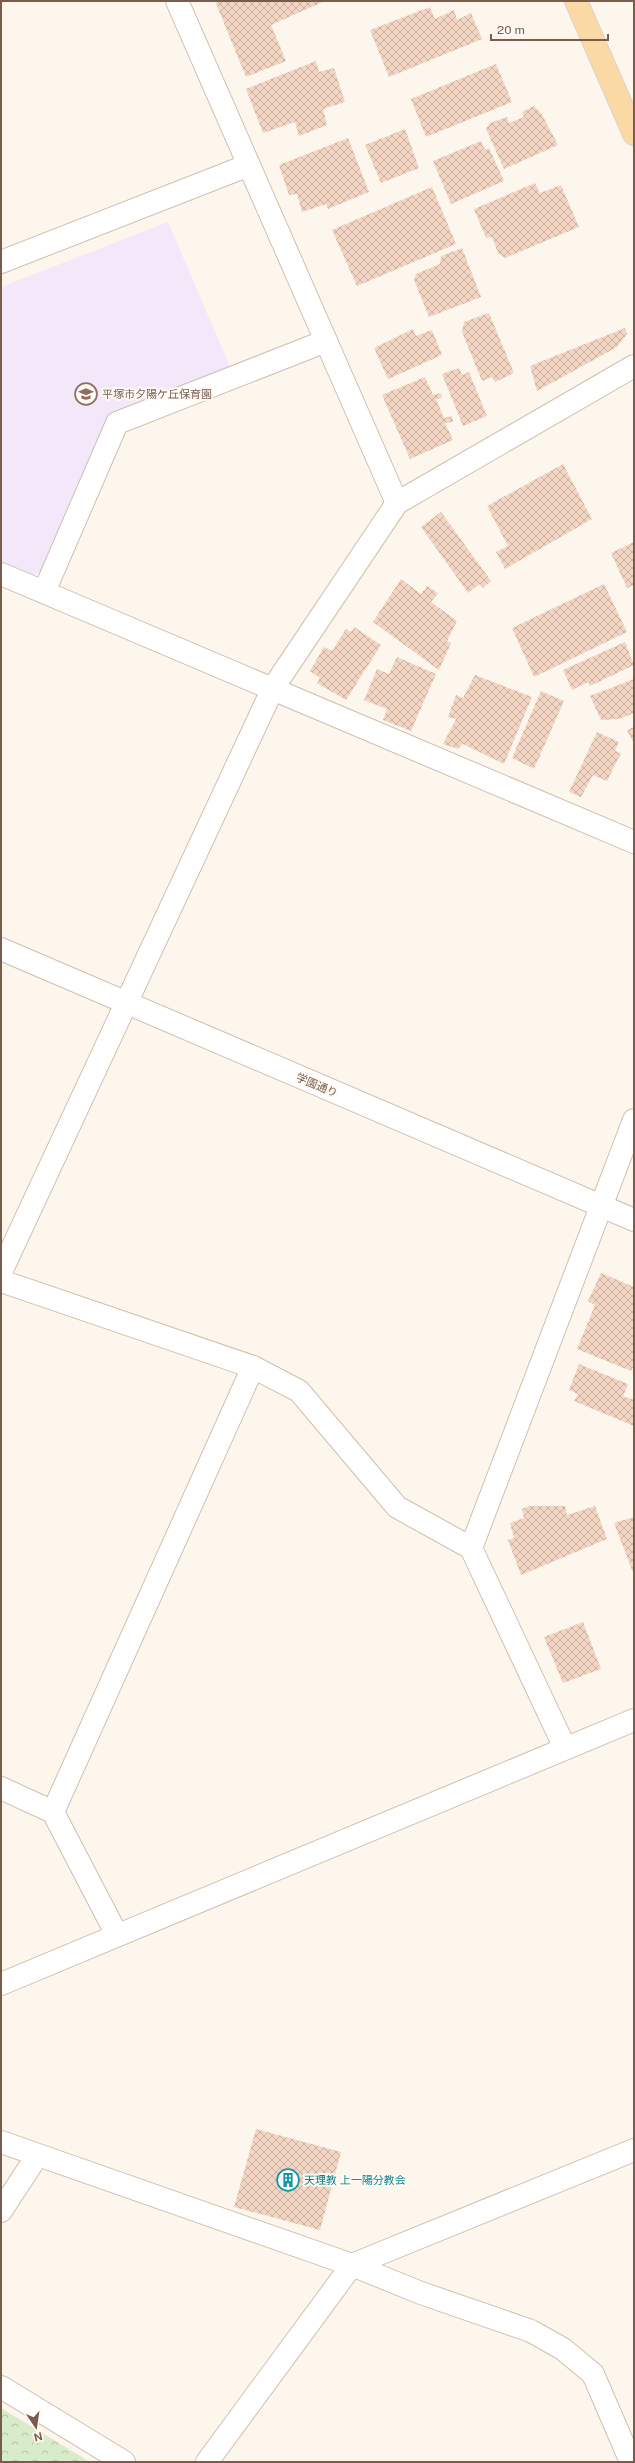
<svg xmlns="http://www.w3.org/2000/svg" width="635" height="2463" font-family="'Public Sans','Noto Sans JP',sans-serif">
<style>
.education{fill:#f3e8fa}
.park{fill:url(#park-crowns)}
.building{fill:url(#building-cross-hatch)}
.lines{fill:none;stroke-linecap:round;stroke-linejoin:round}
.minor-casing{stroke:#d1beb0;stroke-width:24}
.major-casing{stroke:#dad1cd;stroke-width:24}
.minor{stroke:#fff;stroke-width:22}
.major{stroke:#fbd9a5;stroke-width:22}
.labels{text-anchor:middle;stroke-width:4;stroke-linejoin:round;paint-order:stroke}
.education-label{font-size:11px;fill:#785e54;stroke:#fffaf3;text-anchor:start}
.street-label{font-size:11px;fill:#7a5c4d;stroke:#fffaf3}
.culture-label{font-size:11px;fill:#0d838f;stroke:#fffaf3;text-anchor:start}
</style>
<defs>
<pattern id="park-crowns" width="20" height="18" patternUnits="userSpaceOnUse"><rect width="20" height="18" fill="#d8ecc9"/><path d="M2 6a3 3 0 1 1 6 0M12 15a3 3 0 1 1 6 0" fill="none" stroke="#b4c2a5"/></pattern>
<pattern id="building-cross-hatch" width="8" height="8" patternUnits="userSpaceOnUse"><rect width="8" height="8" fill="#f3d5c3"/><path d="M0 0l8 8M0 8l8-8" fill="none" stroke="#cab0a1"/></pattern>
</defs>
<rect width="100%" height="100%" fill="#fdf6ec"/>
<!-- education -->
<polygon class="education" points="168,222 231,369 112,419 44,571 33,575 1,561 1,287"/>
<!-- park -->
<polygon class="park" points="1,2408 90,2462 1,2462"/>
<!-- building -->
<g class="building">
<polygon points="215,1 325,1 271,25 286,61 246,77"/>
<polygon points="430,7 435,19 454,10 457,20 471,13 482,39 389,77 370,30"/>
<polygon points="316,61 319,72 334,68 345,102 323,109 327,125 299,136 295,122 263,133 246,89"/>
<polygon points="496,64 512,102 426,137 411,99"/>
<polygon points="534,106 541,113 558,145 504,169 486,129 490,123 507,117 509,123 524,117 522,112"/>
<polygon points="405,129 419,168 381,183 365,145"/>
<polygon points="348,138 369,192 328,209 326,204 302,212 297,194 289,195 279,165"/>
<polygon points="481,141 485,150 489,148 504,181 451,204 433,161"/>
<polygon points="535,183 540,193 561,185 579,227 505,258 498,253 492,237 486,238 474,209"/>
<polygon points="432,187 456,244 357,286 332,230"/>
<polygon points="462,248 481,297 429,317 414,280 416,274 440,264 441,256"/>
<polygon points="489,313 514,373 495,382 492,377 482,381 462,332 464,322"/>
<polygon points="625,328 627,334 617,347 537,391 530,366"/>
<polygon points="413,329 416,336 432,330 442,355 388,379 374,348"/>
<polygon points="459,368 462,375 469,372 487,416 463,426 442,374"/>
<polygon points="425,377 433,395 441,393 442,398 436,399 444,418 452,416 453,422 445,423 453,440 410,459 382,395"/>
<polygon points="563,464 592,519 505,569 496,552 508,546 487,506"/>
<polygon points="441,512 491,581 483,588 480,584 468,593 421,527"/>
<polygon points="634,542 634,585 627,588 611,553"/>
<polygon points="401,579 421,594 427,586 438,593 431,602 457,621 447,641 451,643 439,670 373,622"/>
<polygon points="604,584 627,632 534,677 512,628"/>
<polygon points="354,627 381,645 346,700 317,683 320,678 310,671 324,647 332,651 346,629 351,632"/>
<polygon points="625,642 634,665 590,686 588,682 572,690 563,670"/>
<polygon points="397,657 436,674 411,731 383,720 387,709 364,700 377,669 389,674"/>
<polygon points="475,675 532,697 504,764 463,744 458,749 443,744 456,719 448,717 456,695 463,698"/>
<polygon points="634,679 634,713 619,719 601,720 590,696"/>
<polygon points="541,691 564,701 534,769 512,758"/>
<polygon points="634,727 634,744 627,730"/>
<polygon points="597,732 619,742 615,751 621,753 607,781 593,775 581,797 569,792"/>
<polygon points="601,1273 634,1287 634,1365 631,1371 577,1349 595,1305 588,1301"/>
<polygon points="579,1364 628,1384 623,1396 634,1400 634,1426 574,1401 578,1394 569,1390"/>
<polygon points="529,1506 565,1506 567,1515 595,1506 607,1539 521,1575 508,1540 514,1538 510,1523 524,1518 522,1509"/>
<polygon points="634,1517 634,1575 614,1523"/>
<polygon points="583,1622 601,1669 563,1683 544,1637"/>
<polygon points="256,2129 341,2152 320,2230 234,2207"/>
</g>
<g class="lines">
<!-- minor casing -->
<g class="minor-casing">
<g id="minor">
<polyline points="177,1 397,503"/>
<polyline points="1,262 249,165"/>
<polyline points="1,574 634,842"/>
<polyline points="44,592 117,423 326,341"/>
<polyline points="1,949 634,1220"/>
<polyline points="1,1272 273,688 397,503 634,366"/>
<polyline points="1,1281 253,1367 299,1391 397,1507 471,1548 565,1748"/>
<polyline points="471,1548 634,1120"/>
<polyline points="1,1788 53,1812 117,1935"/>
<polyline points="53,1812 253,1367"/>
<polyline points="1,1984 634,1720"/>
<polyline points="1,2142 352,2265 421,2293 531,2331 563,2349 593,2374 631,2462"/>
<polyline points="1,2211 37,2156"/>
<polyline points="1,2387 124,2462"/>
<polyline points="207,2462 352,2265 634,2150"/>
</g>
</g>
<!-- major casing -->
<g class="major-casing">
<polyline id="major" points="576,1 634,134"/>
</g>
<!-- minor -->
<use href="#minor" class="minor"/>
<!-- major -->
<use href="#major" class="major"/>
</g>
<!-- icons -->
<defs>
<g id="school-ring" transform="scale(1.15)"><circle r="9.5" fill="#fffaf3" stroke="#8d6e63" stroke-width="1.5"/><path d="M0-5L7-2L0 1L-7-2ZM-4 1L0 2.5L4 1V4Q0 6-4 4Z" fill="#8d6e63"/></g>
<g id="building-ring" transform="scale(1.15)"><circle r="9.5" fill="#fffaf3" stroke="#0f9aa8" stroke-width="1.5"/><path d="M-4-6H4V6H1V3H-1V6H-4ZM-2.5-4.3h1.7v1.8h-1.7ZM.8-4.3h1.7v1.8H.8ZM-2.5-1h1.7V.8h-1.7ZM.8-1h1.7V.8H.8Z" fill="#0f9aa8"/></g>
</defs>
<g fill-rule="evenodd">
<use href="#school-ring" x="86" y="394"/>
<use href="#building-ring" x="288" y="2180"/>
</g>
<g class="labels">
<!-- education labels -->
<g class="education-label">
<text x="102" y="398">平塚市夕陽ケ丘保育園</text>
</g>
<!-- street labels -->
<g class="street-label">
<text transform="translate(317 1085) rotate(23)" y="4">学園通り</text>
</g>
<!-- culture labels -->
<g class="culture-label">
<text x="304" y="2184">天理教 上一陽分教会</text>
</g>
</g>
<!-- border -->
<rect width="635" height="2463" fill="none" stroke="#7a5c4d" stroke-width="4"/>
<!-- north arrow -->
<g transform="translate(36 2427) rotate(167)" stroke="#fffaf3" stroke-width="3" paint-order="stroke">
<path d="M0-3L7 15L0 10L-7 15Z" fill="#7a5c4d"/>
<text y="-6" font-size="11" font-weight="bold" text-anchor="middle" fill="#7a5c4d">N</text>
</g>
<!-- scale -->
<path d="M491 34v6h117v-6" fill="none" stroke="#7a5c4d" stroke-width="2"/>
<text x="497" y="34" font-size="12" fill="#7a5c4d" stroke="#fffaf3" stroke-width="3" paint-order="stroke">20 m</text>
</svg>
